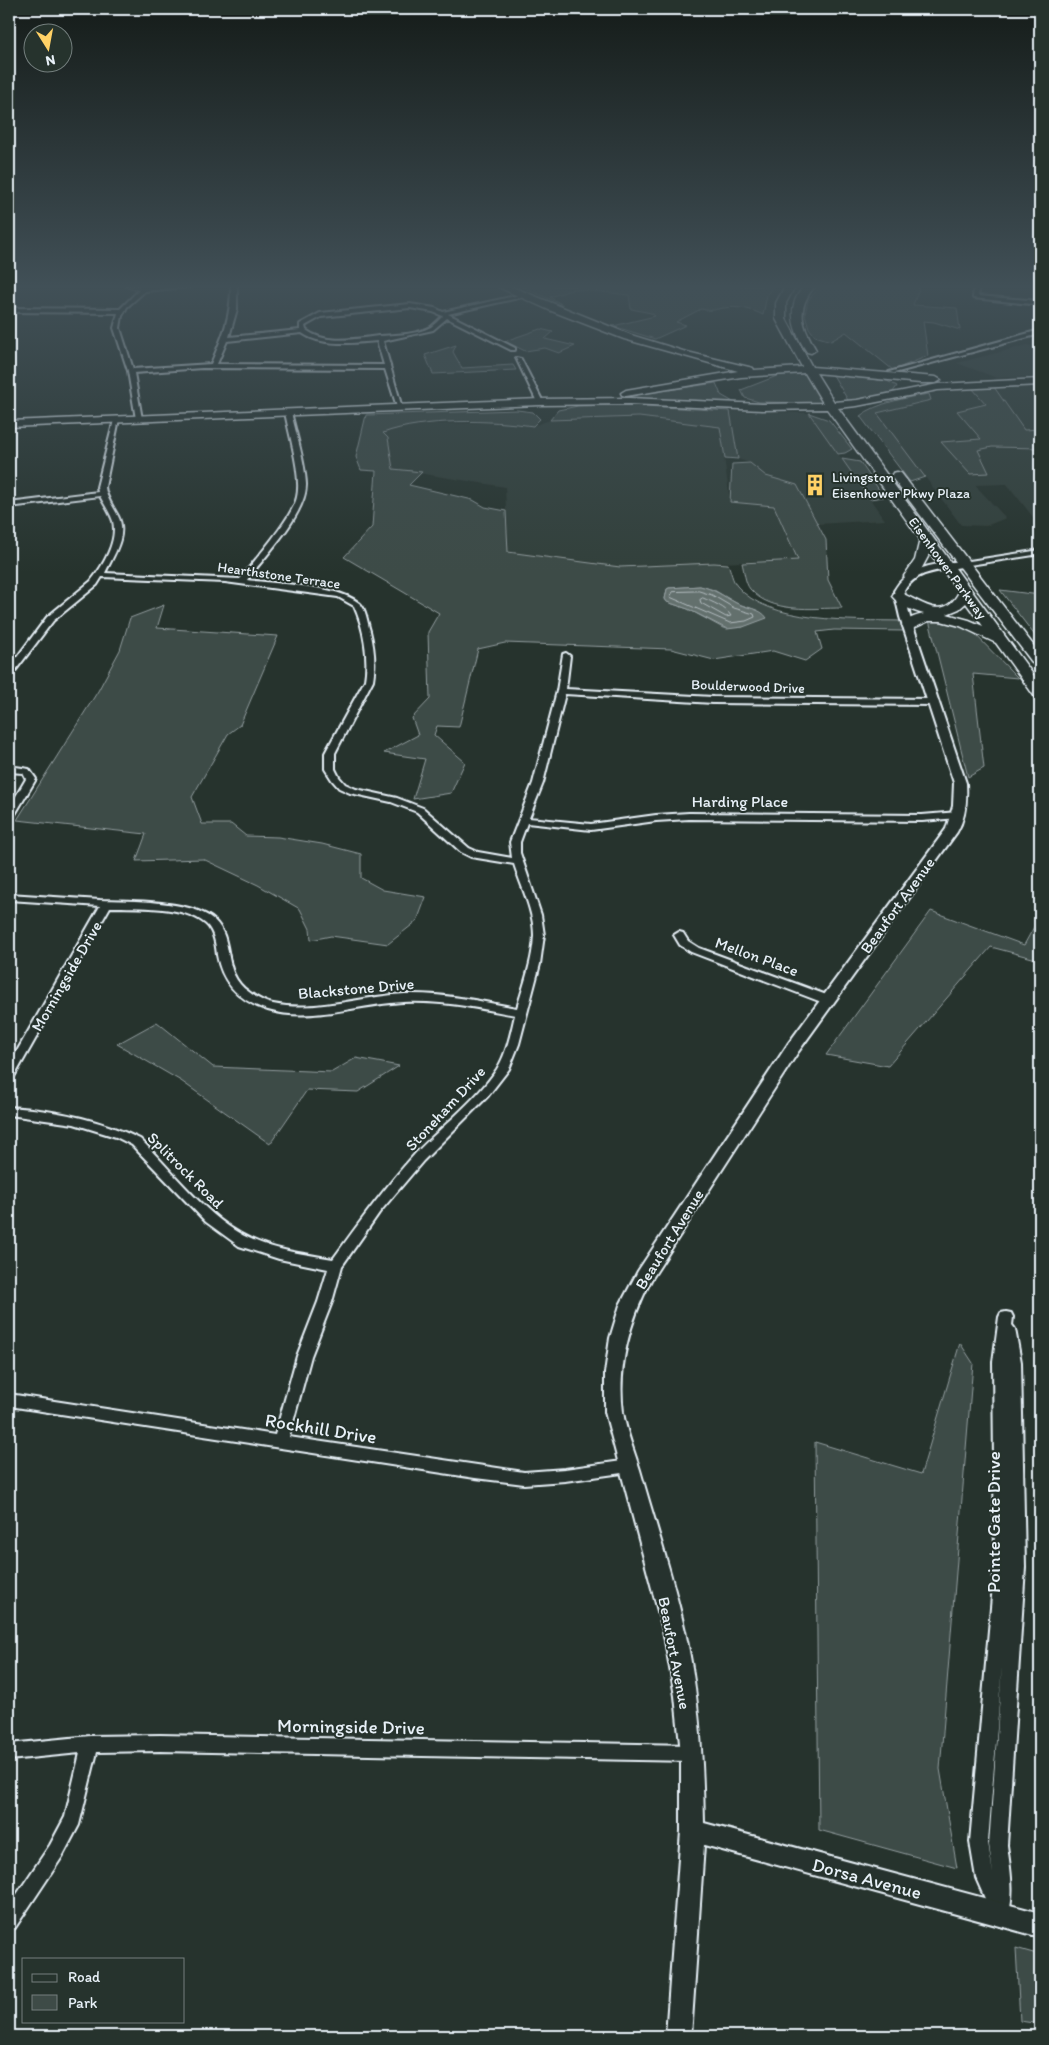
<svg xmlns="http://www.w3.org/2000/svg" width="1049" height="2045" font-family="Itim,sans-serif">
<style>
.built{fill:#333f3a}
.green{fill:#3e4b47;stroke:#939ea0;fill-rule:evenodd}
.water{fill:#636f6d;stroke:#98a3a5}
.lines{fill:none;stroke-linecap:round;stroke-linejoin:round}
.shore{stroke:#b3bdc0;stroke-width:1}
.minor-casing{stroke:#e8f1f8;stroke-width:4}
.tertiary-casing{stroke:#e8f1f8;stroke-width:4}
.primary-casing{stroke:#e8f1f8;stroke-width:3}
.minor{fill:#26332d;fill-rule:evenodd}
.tertiary{fill:#26332d;fill-rule:evenodd}
.primary{fill:#26332d;fill-rule:evenodd}
.labels{text-anchor:middle;stroke-width:4;stroke-linejoin:round;paint-order:stroke}
.far-poi-label{font-size:14px;fill:#e8f1f8;stroke:#26332d;text-anchor:start}
.far-street-label{font-size:14px;fill:#e8f1f8;stroke:#26332d}
.street-label{font-size:16px;fill:#e8f1f8;stroke:#26332d}
.near-street-label{font-size:19px;fill:#e8f1f8;stroke:#26332d}
</style>
<rect width="100%" height="100%" fill="#26332d"/>
<filter id="ink" filterUnits="userSpaceOnUse"><feTurbulence type="fractalNoise" baseFrequency=".02" numOctaves="2"/><feDisplacementMap in="SourceGraphic" scale="10" xChannelSelector="R" yChannelSelector="G"/><feConvolveMatrix kernelMatrix="1 2 1 2 8 2 1 2 1" color-interpolation-filters="sRGB"/></filter>
<g filter="url(#ink)">
<!-- built -->
<g class="built">
<polygon points="1028,345 1040,349 1040,377 997,378 957,363"/>
<polygon points="1040,386 1040,429 1024,430 994,387"/>
<polygon points="972,388 986,404 958,411 981,439 942,442 978,450 992,447 1040,448 1040,526 1007,484 975,485 1006,518 986,526 961,525 877,413 931,400 929,394"/>
<polygon points="730,411 809,413 885,520 818,524 797,485 766,476 750,463 738,459"/>
<polygon points="639,417 720,427 730,501 774,506 798,560 620,567 508,552 505,487 393,469 388,439 383,433 404,425 499,422 533,426 550,420"/>
</g>
<!-- green -->
<g class="green">
<path d="M520 286H775L767 295 763 315C751 309 738 306 724 308 714 309 713 312 701 309L676 322 686 325 655 339 613 326 655 316 651 313 631 309 629 295 574 289 550 297 563 305Z"/>
<polygon points="820,286 920,286 913,305 957,308 960,330 934,322 923,321 928,356 893,370 846,332 831,341 815,336 809,328 805,314 808,301"/>
<polygon points="540,329 553,332 545,339 575,346 559,353 545,348 525,351 505,341"/>
<polygon points="456,345 453,352 462,368 513,365 516,370 433,374 425,355"/>
<polygon points="782,374 806,374 823,403 759,402 745,398 741,390"/>
<polygon points="833,375 887,381 897,386 893,392 849,402"/>
<polygon points="716,383 721,395 735,403 614,398"/>
<polygon points="994,387 1024,430 1040,429 1040,448 992,447 978,450 989,473 970,474 941,442 981,439 957,411 986,404 972,388"/>
<path d="M929 394 931 400 877 413 925 477 910 482 860 416C876 403 909 397 929 394Z"/>
<polygon points="628,405 730,411 738,459 725,458 720,427 639,417 550,420 558,410 578,406"/>
<path d="M517 410 533 412 540 419 533 426C491 420 424 418 383 433L388 438 393 469 422 472 409 485 473 500 485 507 506 511 508 552 620 567 714 563 728 564C731 571 732 580 737 586 768 624 855 620 901 621L905 631 834 630 817 632 822 649 805 661 773 651 714 660 671 649 505 643 478 649 459 727 437 726 434 735 465 762 451 793 413 799 425 759 384 753 418 735 412 718 430 699 428 632 439 613 344 557 372 527 376 471 361 470 356 457 366 415ZM700 586 714 590 736 603 756 610 743 627 723 628 688 609 667 602 665 599 667 589 669 588Z"/>
<polygon points="809,413 829,420 852,449 845,453 838,454"/>
<polygon points="842,459 860,462 884,497 870,499"/>
<path d="M750 463 766 476 797 485 826 540 828 580 842 608C813 608 771 614 750 589 745 583 744 570 742 563L798 560 774 506 730 502 732 464Z"/>
<polygon points="1000,590 1040,595 1040,636 1036,637"/>
<polygon points="164,605 157,628 278,636 240,725 228,734 192,797 202,824 231,824 246,836 278,837 322,844 361,854 361,878 383,890 426,897 417,921 388,944 331,936 311,940 310,929 300,909 258,885 203,859 136,861 146,834 17,820 98,691 120,650 130,618"/>
<polygon points="929,620 968,627 1018,678 973,674 984,768 968,777"/>
<polygon points="931,911 1024,945 1040,916 1040,960 991,947 888,1066 826,1055"/>
<polygon points="157,1022 213,1067 332,1072 356,1058 399,1066 358,1092 307,1090 270,1144 181,1081 117,1044"/>
<polygon points="960,1343 973,1363 940,1769 957,1868 819,1830 815,1442 921,1474"/>
<polygon points="1016,1948 1040,1955 1040,2024 1020,2021"/>
</g>
<!-- water -->
<path class="water" d="M700 586C714 589 723 596 736 603 745 608 761 608 767 618L743 627 727 629 688 609 667 602 665 599 667 589 669 588Z"/>
<g class="lines">
<!-- shore -->
<g class="shore">
<polygon points="699,591 712,595 734,608 754,614 755,617 746,621 730,623 670,597 673,592"/>
<path d="M703 598C712 602 726 607 731 616L726 617 701 603 700 600Z"/>
</g>
<!-- minor casing -->
<g class="minor-casing">
<g id="minor">
<path d="M126 286H196L145 291 127 307 122 316 120 328 133 369 211 364C223 336 231 317 231 286H237V309L229 337 300 330V324L320 313 410 304 435 308 443 312 524 294 527 296 448 314 515 348V350H511L447 318 433 330 383 341 402 408 397 407 385 369 202 368 134 373 142 419 139 421 136 419 128 371 114 328 118 313 9 312V308L120 309 139 290ZM410 308 433 312 443 316C439 320 435 324 431 327 416 335 394 335 378 336 355 339 326 345 306 330L305 326 321 317ZM302 333C322 347 353 343 377 341L384 365 217 364 227 341Z"/>
<polygon points="974,286 980,286 978,296 1040,301 1040,305 973,298"/>
<polygon points="1040,330 1040,334 894,373 889,372"/>
<polygon points="516,358 521,359 543,402 542,403 537,402"/>
<path d="M288 410 291 412C296 434 305 462 306 484 307 513 265 556 247 580 276 584 338 585 359 603 366 608 367 622 370 631 374 647 376 663 373 680L335 753V769L339 777 345 784 356 789 397 798 423 808 469 848 478 852 512 858 510 842 533 783 557 691 563 654 566 653 570 656 566 689 713 697 934 699 938 702 934 705 713 703 565 694 543 783 529 818 591 824 656 815 689 813 922 815 958 812 963 815 958 818 922 821 689 819 656 821 591 830 527 823 520 842V853L541 915 544 935 540 964 519 1044 509 1069 488 1096 423 1161 379 1213 342 1266 332 1302 311 1356 289 1437 524 1472 565 1469 629 1460 634 1462 636 1466 634 1470 629 1472 565 1481 524 1484 475 1478 9 1406V1394L275 1435 297 1356 318 1302 328 1269 279 1259 239 1246 206 1222 132 1145 116 1137 74 1124 9 1115V1107C55 1110 99 1119 140 1139 172 1170 210 1222 251 1239 277 1251 305 1254 333 1259 359 1223 385 1187 415 1154 442 1126 476 1101 497 1069 507 1053 511 1032 515 1015 478 1008 441 1000 403 1002 359 1004 311 1023 268 1010 240 1001 222 984 217 955 216 945 214 931 206 924 184 905 138 908 110 907L15 1075 13 1078 9 1079V1065L100 906 9 900V894C39 896 69 898 100 900 129 901 192 900 214 920 236 941 220 972 249 992 257 998 264 1002 273 1004 316 1013 361 996 405 994 443 993 480 1001 517 1008 524 984 533 960 534 935 534 912 521 886 514 864L471 857 461 852 417 812 391 802 350 793 339 788 332 780 325 769V753L365 680C369 657 364 628 354 606L338 597 225 582 102 577 97 585 53 621 12 675 9 676V668L47 617 91 581C103 566 118 541 113 521 110 512 104 504 100 496L9 507V503L98 492 97 487 114 420 119 419 105 487C106 498 113 506 118 516 128 535 113 556 105 573L240 579C254 561 293 517 297 497 302 476 289 434 285 412Z"/>
<polygon points="1040,550 1040,554 963,566 959,564 963,562"/>
<polygon points="9,766 29,769 36,779 14,816 9,819 9,808 26,779 23,773 9,772"/>
<polygon points="679,932 683,933 688,941 699,948 832,997 834,1000 832,1003 824,1003 691,952 680,945 674,935"/>
<path d="M1006 1312 1011 1313 1013 1317 1012 1325 1015 1329 1021 1362 1025 1567 1007 1845C1010 1868 1016 1898 1006 1919L1000 1922 994 1919 976 1878 970 1842 995 1563 993 1362 999 1317 1001 1313ZM1002 1666 989 1845 993 1874 988 1842Z"/>
<polygon points="160,1735 692,1745 698,1747 700,1753 698,1759 692,1761 160,1751 97,1752 79,1825 62,1857 15,1928 9,1931 9,1906 50,1845 65,1817 80,1753 9,1760 9,1744 90,1736"/>
</g>
</g>
<!-- tertiary casing -->
<g class="tertiary-casing">
<path id="tertiary" d="M963 561 968 564 967 566C945 571 917 568 904 591L910 617 966 783C967 800 966 817 957 832L798 1052 651 1280C630 1320 617 1367 623 1412 626 1431 634 1451 640 1470 655 1523 673 1577 685 1631 699 1694 703 1758 704 1823L1040 1913V1937L704 1845 691 2036H666L681 1831V1753L675 1696 663 1630 605 1412V1373L610 1338 620 1305 638 1271 788 1044 946 829 953 806 954 783 900 617 894 591C908 565 937 564 963 561Z"/>
</g>
<!-- primary casing -->
<g class="primary-casing">
<g id="primary">
<path d="M496 286H510L631 335 683 351 753 368 754 370 802 367 776 319V303L785 286H795L786 303V319L812 367 936 377 941 380 936 383H920L816 373 834 402 857 400 938 384 1040 379V385L938 390 857 406 838 408 1040 684V698L1035 697 996 643 960 626 941 621H929L914 628H904L902 625C907 618 916 616 924 614 912 611 900 606 892 596L894 593C910 589 940 629 959 592L930 553 916 579H906L904 576 915 560 920 539 827 409 762 410 629 404 540 405 9 427V421L540 399 629 398 762 404 823 403 805 373 741 377 626 396 622 395 621 393 626 390 738 371 624 339 549 310ZM966 603 983 626 969 620 947 614 959 609Z"/>
<path d="M804 286H815C795 310 802 325 816 350L811 353 807 352C793 331 785 307 804 286Z"/>
<polygon points="897,472 901,473 1040,654 1040,667 1035,666 893,479 891,476 893,473"/>
</g>
</g>
<!-- minor -->
<use href="#minor" class="minor"/>
<!-- tertiary -->
<use href="#tertiary" class="tertiary"/>
<!-- primary -->
<use href="#primary" class="primary"/>
</g>
</g>
<!-- sky -->
<linearGradient id="sky" x2="0" y2="1"><stop stop-color="#151c19"/><stop offset="0.5" stop-color="#415057"/><stop offset="1" stop-color="#415057" stop-opacity="0"/></linearGradient>
<rect width="1049" height="573" fill="url(#sky)"/>
<!-- icons -->
<defs>
<g id="building-bare" transform="scale(1.725)"><path d="M-4-6H4V6H1V3H-1V6H-4ZM-2.5-4.3h1.7v1.8h-1.7ZM.8-4.3h1.7v1.8H.8ZM-2.5-1h1.7V.8h-1.7ZM.8-1h1.7V.8H.8Z" fill="#ffd166" stroke="#26332d" stroke-width="2.5" paint-order="stroke"/></g>
</defs>
<g fill-rule="evenodd">
<use href="#building-bare" x="815" y="485"/>
</g>
<g class="labels">
<!-- far-poi labels -->
<g class="far-poi-label">
<text x="832" y="482">Livingston<tspan x="832" dy="16">Eisenhower Pkwy Plaza</tspan></text>
</g>
<!-- far-street labels -->
<g class="far-street-label">
<text transform="translate(948 568) rotate(54)" y="5">Eisenhower Parkway</text>
<text transform="translate(279 575) rotate(8)" y="5">Hearthstone Terrace</text>
<text transform="translate(748 686) rotate(2)" y="5">Boulderwood Drive</text>
</g>
<!-- street labels -->
<g class="street-label">
<text x="740" y="807">Harding Place</text>
<text transform="translate(897 905) rotate(-54)" y="6">Beaufort Avenue</text>
<text transform="translate(757 956) rotate(20)" y="6">Mellon Place</text>
<text transform="translate(66 976) rotate(-60)" y="6">Morningside Drive</text>
<text transform="translate(356 988) rotate(-5)" y="6">Blackstone Drive</text>
<text transform="translate(445 1108) rotate(-47)" y="6">Stoneham Drive</text>
<text transform="translate(186 1170) rotate(45)" y="6">Splitrock Road</text>
<text transform="translate(669 1239) rotate(-58)" y="6">Beaufort Avenue</text>
<text transform="translate(675 1653) rotate(79)" y="6">Beaufort Avenue</text>
</g>
<!-- near-street labels -->
<g class="near-street-label">
<text transform="translate(321 1428) rotate(9)" y="7">Rockhill Drive</text>
<text transform="translate(993 1522) rotate(-90)" y="7">Pointe Gate Drive</text>
<text transform="translate(351 1726) rotate(1)" y="7">Morningside Drive</text>
<text transform="translate(867 1878) rotate(15)" y="7">Dorsa Avenue</text>
</g>
</g>
<!-- margin -->
<rect width="1049" height="2045" fill="none" stroke="#26332d" stroke-width="30"/>
<rect x="15" y="15" width="1019" height="2015" fill="none" stroke="#e8f1f8" stroke-width="2" filter="url(#ink)"/>
<!-- legend -->
<rect x="22" y="1958" width="162" height="65" fill="#26332d" stroke="#747f7e"/>
<rect x="32" y="1974" width="25" height="8" fill="#26332d" stroke="#747f7e"/>
<text x="68" y="1982" font-size="15" fill="#e8f1f8">Road</text>
<rect x="32" y="1995" width="25" height="15" fill="#3e4b47" stroke="#747f7e"/>
<text x="68" y="2008" font-size="15" fill="#e8f1f8">Park</text>
<!-- north arrow -->
<g transform="translate(48 48) rotate(169)"><circle r="24" fill="#26332d" stroke="#747f7e"/>
<path d="M0-4L9 19L0 12L-9 19Z" fill="#ffd166"/>
<text y="-8" font-size="14" font-weight="bold" text-anchor="middle" fill="#e8f1f8">N</text>
</g>
</svg>
